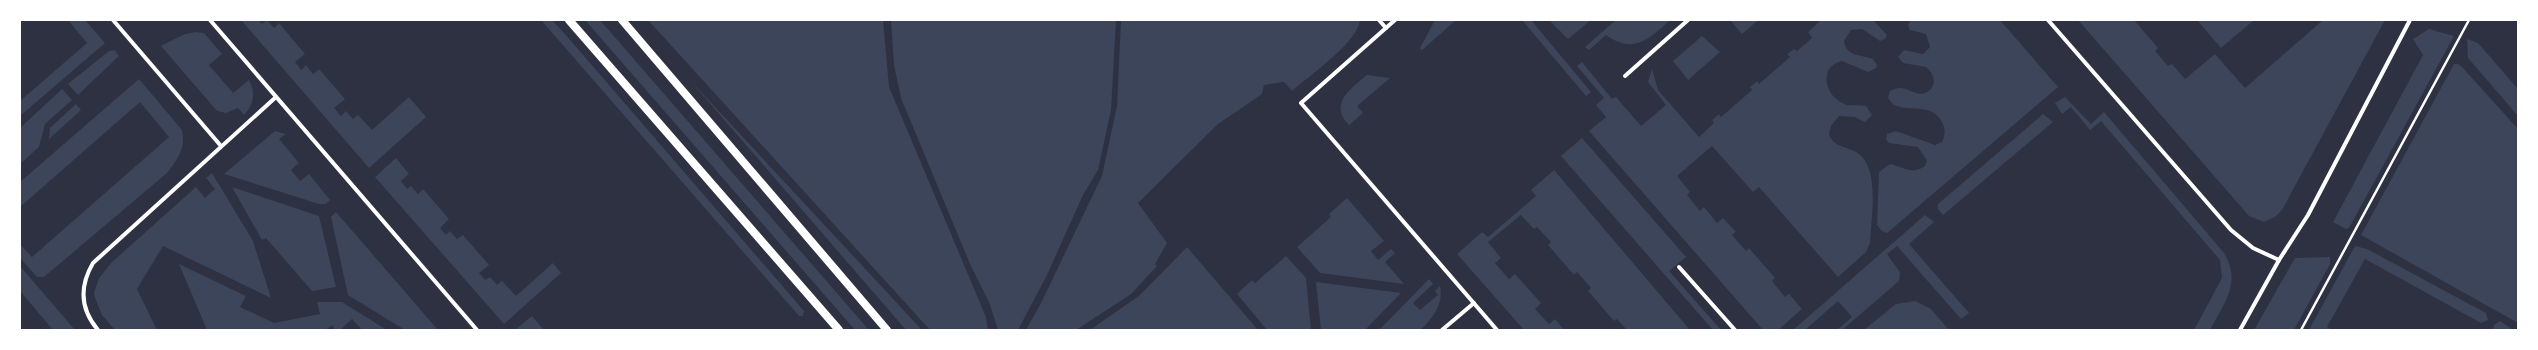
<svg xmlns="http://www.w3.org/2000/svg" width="2538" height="350" font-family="Raleway,sans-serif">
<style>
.green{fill:#3c4559}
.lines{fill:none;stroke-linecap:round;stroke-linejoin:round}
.path{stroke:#fff;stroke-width:2.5}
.minor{stroke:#fff;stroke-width:4}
.secondary{stroke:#fff;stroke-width:8}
</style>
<rect width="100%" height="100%" fill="#2d3142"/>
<!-- green -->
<g class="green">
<polygon points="68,20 85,20 105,43 20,116 20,101 87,43"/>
<polygon points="241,20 258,20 262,24 267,20 274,28 279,23 305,54 295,62 301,70 306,65 313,74 319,69 345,99 334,108 341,116 346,111 353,119 358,115 372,130 409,97 426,117 369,168"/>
<polygon points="541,20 552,20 565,34 804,311 803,316 799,316"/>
<polygon points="585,20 600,20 869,330 855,330"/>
<polygon points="648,20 883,20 889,87 986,317 988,330 930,330"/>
<polygon points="891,20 1116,20 1111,110 1098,170 1083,195 1047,275 1018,330 998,330 989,302 970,264 901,98 894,65"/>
<path d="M1121 20H1360C1358 42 1309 76 1292 91L1284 82 1264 85 1262 94 1218 124 1138 203 1167 243 1155 264 1157 266 1131 294 1076 330H1026L1041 303 1102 176 1117 106Z"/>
<polygon points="1435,20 1456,20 1422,50 1420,48"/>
<polygon points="1522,20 1531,20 1591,92 1586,96"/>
<polygon points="1549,20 1591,20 1568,39"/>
<path d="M1616 20H1670C1649 39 1634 55 1606 35L1589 50 1585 47Z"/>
<polygon points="1730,20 1756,20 1757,21 1742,34"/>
<path d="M1821 20H1873L1887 35 1885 39 1880 41 1862 29 1851 30 1844 41C1847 58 1861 54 1873 59L1877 65 1876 68 1868 72 1842 61C1819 66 1824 94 1842 103 1850 107 1858 104 1866 106L1872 115 1865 122 1855 117 1839 116 1831 126 1829 134C1832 146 1847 147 1856 152 1881 166 1871 219 1870 243L1866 252 1838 277 1759 187 1753 192 1712 146 1677 176 1690 192 1687 195 1700 211 1704 207 1717 223 1723 218 1736 232 1732 235 1746 251 1749 248 1775 278 1772 281 1785 297 1789 294 1802 309 1778 330H1763L1589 131 1606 117 1596 105 1604 98 1577 66 1582 62 1612 99 1616 97 1641 126 1666 105 1648 82 1652 69 1658 90 1699 137 1714 123 1712 120 1719 114 1721 117 1752 90 1750 87 1757 81 1759 84 1790 57 1787 54 1794 49 1797 51 1812 38 1808 32Z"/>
<path d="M1911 20H2000L2058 87 1887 233 1882 231 1877 225 1879 172 1890 164C1903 167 1912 175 1925 166L1927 161 1918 147 1889 143 1886 139 1887 134 1896 131 1935 145 1942 142C1945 135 1946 129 1942 122 1931 103 1914 112 1897 106 1893 105 1891 102 1888 98L1890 91C1903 83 1909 93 1922 94 1937 90 1937 76 1926 67L1903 63 1898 57 1904 50 1923 54 1930 47 1926 34 1910 30 1908 25Z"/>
<polygon points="2078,20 2134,20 2158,48 2155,51 2168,66 2172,64 2185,79 2215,54 2245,88 2323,20 2385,20 2282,210 2275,217 2264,222 2249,216"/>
<polygon points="2197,20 2254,20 2221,48"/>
<polygon points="2429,29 2454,36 2349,228 2346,229 2333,222 2423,55 2413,39"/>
<path d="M196 32 204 33 222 54 209 65 233 93 249 80C256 93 254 104 244 115L238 108 226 113 217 111 161 46 185 34Z"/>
<polygon points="1702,36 1720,52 1688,80 1673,61"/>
<polygon points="2467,39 2478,43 2518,89 2518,116 2468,58"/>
<polygon points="115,50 119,56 78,95 68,84 109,51"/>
<polygon points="2454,64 2458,64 2462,67 2518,129 2518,323 2361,235"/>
<path d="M1367 75 1390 78 1357 106 1363 113 1349 125C1328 104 1351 88 1367 75Z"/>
<polygon points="688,78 922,330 906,330"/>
<path d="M139 79 182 130C186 148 178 159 167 173L44 277H37L20 258V244L32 257 169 137 140 102 20 207V182Z"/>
<polygon points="62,89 72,100 45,124 39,147 20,164 20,128"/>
<path d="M2065 97 2091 124 2104 112 2224 253C2242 283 2224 303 2210 330H2194L2222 278 2220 260 2101 121 2090 130 2071 107 2062 114 2055 103Z"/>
<polygon points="76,104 81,110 49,139 50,128"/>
<polygon points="2043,114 2053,122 1943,215 1938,209 1938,204"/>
<polygon points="275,131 286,134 279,139 299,163 291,170 300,181 309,174 330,200 326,204 319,204 224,174"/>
<polygon points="1582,138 1686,257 1669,271 1721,330 1713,330 1561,156"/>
<polygon points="396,158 409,174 401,181 407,189 411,186 418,194 423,189 449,219 440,228 446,235 450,231 457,239 463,235 489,265 479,273 485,280 490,277 497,285 502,281 516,296 553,263 561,273 504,324 375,177"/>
<polygon points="1554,170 1690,330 1627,330 1617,319 1614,321 1588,291 1591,288 1577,272 1574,275 1548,245 1551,242 1537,227 1534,229 1521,215 1488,242 1501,258 1495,263 1509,279 1515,274 1541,303 1535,309 1549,324 1555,319 1564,330 1524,330 1457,254 1482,232 1488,237 1536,196 1531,190"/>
<polygon points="212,173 253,241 271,298 163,246 137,289 157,330 115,330 102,315 96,300 94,293 99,278 111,263 196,187 205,198 215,189 206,178"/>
<polygon points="232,187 319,216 336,287 312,291 266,238 262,240"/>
<polygon points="1347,198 1384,241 1371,251 1378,260 1391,249 1395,253 1385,262 1404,284 1320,273 1297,247 1331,217 1329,214"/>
<polygon points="336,212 438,330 405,330 348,295 331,217"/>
<polygon points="1925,215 1934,222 1909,244 1969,313 1961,319 1897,246 1887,254 1900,272 1899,281 1842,330 1837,330 1852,317 1838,301 1805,330 1793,330"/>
<polygon points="2355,246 2367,249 2486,313 2488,320 2481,323 2365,259 2327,327 2332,330 2309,330"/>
<polygon points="1187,247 1258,330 1090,330 1140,295"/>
<polygon points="1286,256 1306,278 1311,330 1267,330 1237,294 1252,280 1255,283"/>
<polygon points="2330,257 2330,264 2294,330 2254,330 2295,258"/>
<polygon points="179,264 246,296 240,307 274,323 320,314 317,302 342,302 387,330 362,330 352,319 340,330 334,330 333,325 325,330 207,330"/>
<polygon points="20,266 75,330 53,330 20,291"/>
<path d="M1429 279 1433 284 1413 303 1420 310 1438 295 1435 291 1440 286C1444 303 1433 319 1420 330H1379Z"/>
<polygon points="1316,282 1401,293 1365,330 1321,330"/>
<polygon points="1915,301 1931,309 1949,330 1864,330 1896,304"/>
<polygon points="532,316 544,330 515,330"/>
<polygon points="2500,321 2513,330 2493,330 2494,325"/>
</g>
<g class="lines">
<!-- path -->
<polyline class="path" points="2301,330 2469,20"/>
<!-- minor -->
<g class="minor">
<polyline points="113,20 221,146"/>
<polyline points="210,20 477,330"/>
<polyline points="1379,20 1386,28"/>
<polyline points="1395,20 1301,103 1497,330"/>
<polyline points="2048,20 2231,230 2253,248 2279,260"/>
<polyline points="1625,76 1688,20"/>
<polyline points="1679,267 1735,330"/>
<path d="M98 330C80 309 79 287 93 263L276 97"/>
<polyline points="1442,330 1474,303"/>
<polyline points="2240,330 2279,260 2308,215 2410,20"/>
</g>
<!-- secondary -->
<g class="secondary">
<polyline points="569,20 839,330"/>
<polyline points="622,20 887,330"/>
</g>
</g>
<!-- border -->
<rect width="2538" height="350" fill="none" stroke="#ffffff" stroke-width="42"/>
</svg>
